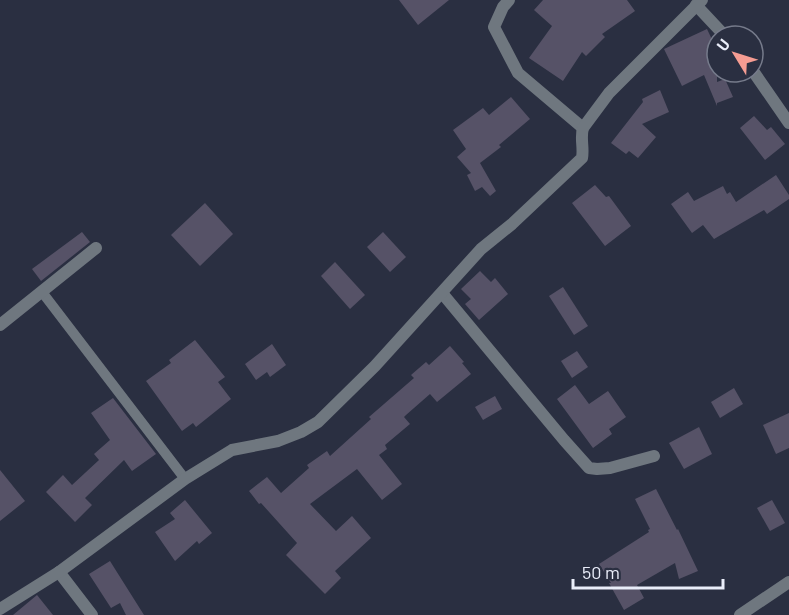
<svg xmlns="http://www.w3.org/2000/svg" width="789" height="615" font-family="Barlow,sans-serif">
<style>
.building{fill:#565267}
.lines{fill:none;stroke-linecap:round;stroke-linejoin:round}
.service{stroke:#6f777f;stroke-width:10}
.minor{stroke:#6f777f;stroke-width:12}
</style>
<rect width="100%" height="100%" fill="#2a2f41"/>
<!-- building -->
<g class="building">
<polygon points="399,0 449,0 418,25"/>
<polygon points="543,0 627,0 635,11 602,34 605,37 586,56 582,52 563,81 529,58 552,26 534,10"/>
<polygon points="707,29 717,50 717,82 725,79 733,97 717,103 717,106 704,75 682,86 664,49"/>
<polygon points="660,90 669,112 642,124 656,137 638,158 629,151 626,154 611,143 643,102 642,99"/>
<polygon points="511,97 530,119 499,145 501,147 480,163 496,191 490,196 482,187 475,191 467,175 471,173 457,157 466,149 453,130 483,108 489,115"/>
<polygon points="754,116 767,130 771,127 785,144 765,160 740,128"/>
<polygon points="776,175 789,195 789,199 767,214 764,210 714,239 703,225 692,233 671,204 688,192 694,201 723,186 727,194 730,192 736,202"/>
<polygon points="595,185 606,197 609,196 631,226 605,246 572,203"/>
<polygon points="205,203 233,234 200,266 171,235"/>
<polygon points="82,232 90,242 41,281 32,269"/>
<polygon points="383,232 406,257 390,272 367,247"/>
<polygon points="335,262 365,295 350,309 321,276"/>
<polygon points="480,271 491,282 495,278 508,294 479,320 465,304 471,299 461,289"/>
<polygon points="563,287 588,326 574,335 549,296"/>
<polygon points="195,340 225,377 218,382 231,399 196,427 193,423 182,431 146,381 171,363 169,360"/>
<polygon points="272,344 286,365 270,377 267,372 256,380 245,364"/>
<polygon points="450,346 464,362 462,363 471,374 437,402 430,394 406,415 404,417 410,424 385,445 387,449 379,455 402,484 382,500 357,469 310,504 336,531 352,516 371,538 335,571 341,578 325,594 286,555 297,543 261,503 259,504 249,491 267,477 281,493 309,468 307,465 327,451 330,456 371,419 369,417 414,378 411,375 426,362 429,365"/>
<polygon points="577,351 588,367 572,378 561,361"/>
<polygon points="575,385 589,404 608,391 626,417 609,429 612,434 593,448 557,399"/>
<polygon points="734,388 743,404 720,418 711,402"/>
<polygon points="495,396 502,409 483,420 475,407"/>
<polygon points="113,398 156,454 132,471 124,460 85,498 92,505 75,522 46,492 63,475 72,485 99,460 94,454 110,440 91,413"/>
<polygon points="789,413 789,448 776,454 763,425"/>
<polygon points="699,427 712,454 684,469 669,443"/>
<polygon points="0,470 25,501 0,521"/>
<polygon points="656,489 677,530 678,529 698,571 679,579 675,563 637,585 644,598 624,610 609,583 611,583 599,564 649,532 648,530 650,529 635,499"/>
<polygon points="185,500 212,533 199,544 197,541 175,561 155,532 175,519 170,513"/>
<polygon points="772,500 785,523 770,531 757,508"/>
<polygon points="110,561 115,569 144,615 126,615 120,603 111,608 89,574"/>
<polygon points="37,595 53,615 13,615"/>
</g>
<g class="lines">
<!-- service -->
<polyline class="service" points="42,292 185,479"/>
<!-- minor -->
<g class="minor">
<polyline points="509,0 503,7 494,27 518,73 583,128"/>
<polyline points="696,5 725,36"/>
<polyline points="753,71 789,123"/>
<polyline points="442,293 564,440 589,468 597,469 610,468 654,456"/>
<polyline points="0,325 96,248"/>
<polyline points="59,572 92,615"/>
<path d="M0 609 59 572 185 479 232 450 278 441 301 432 318 422 375 366 481 249 512 224 582 158C584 148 580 138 583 128L609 93 702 0"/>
<polyline points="740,615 789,582"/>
</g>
</g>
<!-- north arrow -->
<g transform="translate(735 54) rotate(308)"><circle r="28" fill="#2a2f41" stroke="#767b8b" stroke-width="1.5"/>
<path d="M0-4.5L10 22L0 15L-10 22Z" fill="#f59c92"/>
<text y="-9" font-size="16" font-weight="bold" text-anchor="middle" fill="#e9edf9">U</text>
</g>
<!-- scale -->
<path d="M573 579v9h150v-9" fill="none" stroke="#e9edf9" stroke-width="3"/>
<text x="582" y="579" font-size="18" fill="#e9edf9" stroke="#2a2f41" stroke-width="4.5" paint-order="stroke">50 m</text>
</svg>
